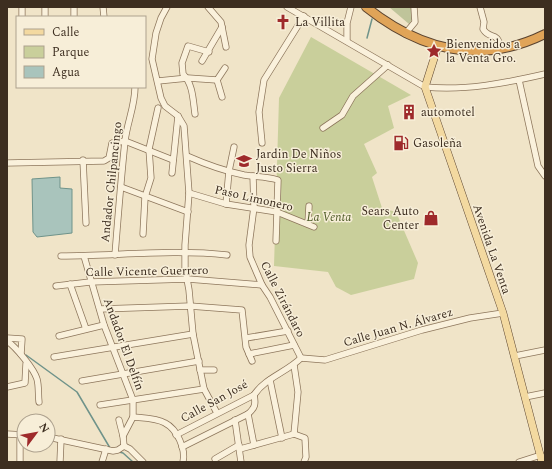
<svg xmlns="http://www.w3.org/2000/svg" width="552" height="469" font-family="Spectral,serif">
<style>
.green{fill:#c9cf9b}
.cemetery{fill:#bfc49a}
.water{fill:#a9c4bc;stroke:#6f938a}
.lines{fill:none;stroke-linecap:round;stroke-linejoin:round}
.stream{stroke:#6f938a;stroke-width:1.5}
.minor-casing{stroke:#8d765c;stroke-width:7}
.major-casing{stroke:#5b4430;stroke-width:8}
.highway-casing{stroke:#5b4430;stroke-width:10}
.minor{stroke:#faf1dc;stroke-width:5.5}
.major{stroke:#f3d9a0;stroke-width:7}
.highway{stroke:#e0a458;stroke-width:8}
.labels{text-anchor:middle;stroke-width:3;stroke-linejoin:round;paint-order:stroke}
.poi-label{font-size:12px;fill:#3d2e20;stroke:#f7eed8;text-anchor:start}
.street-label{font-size:12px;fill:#3d2e20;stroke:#f7eed8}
.park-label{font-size:12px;font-style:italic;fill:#4d5a26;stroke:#f7eed8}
</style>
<rect width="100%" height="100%" fill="#f0e4c8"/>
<!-- green -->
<polygon class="green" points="311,37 411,95 388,106 394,128 364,144 377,173 372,177 382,208 396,212 418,263 414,279 351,295 336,287 328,272 274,266 279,98"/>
<!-- cemetery -->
<polygon class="cemetery" points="389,7 411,7 413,18 409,24"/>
<!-- water -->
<polygon class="water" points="60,177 60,188 72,189 72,233 37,237 33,232 32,179"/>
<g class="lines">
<!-- stream -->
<g class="stream">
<polyline points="367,38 372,19"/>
<polyline points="26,355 77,392 110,448"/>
<polyline points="119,452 123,453 133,462"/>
</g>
<!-- minor casing -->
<g class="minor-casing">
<g id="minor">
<polyline points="22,7 22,17"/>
<polyline points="45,7 45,17"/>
<polyline points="74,7 74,17"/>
<polyline points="103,7 104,17"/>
<polyline points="167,7 161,18 156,33 152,59 161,98 165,106 178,116 184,126 189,193 185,245 185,268 189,290 193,334 204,389 217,413"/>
<polyline points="208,7 221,22 226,47"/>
<path d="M287 7 425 87C465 91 506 83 545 74"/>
<path d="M480 7 484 22 483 29C490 41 497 29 501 49"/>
<polyline points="405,34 415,22 414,7"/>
<polyline points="347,41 347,23 351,7"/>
<polyline points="202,61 222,27"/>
<polyline points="217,80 222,97"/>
<polyline points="519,80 538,166 545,176"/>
<polyline points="158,81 188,78 217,80 225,68"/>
<path d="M195 114C193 100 193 84 183 74L182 63 188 46 209 52"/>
<polyline points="323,128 342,115 353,96 388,65"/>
<polyline points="262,143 259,112 264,80 304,16"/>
<path d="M187 156C205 164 224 171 244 175 256 177 266 176 278 180L276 241"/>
<polyline points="83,160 86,223"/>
<polyline points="7,163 104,161 109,158 112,143 125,141 173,160"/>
<polyline points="172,173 178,116"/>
<polyline points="253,176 254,207 249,245 250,257 262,285 270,297 301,358"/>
<polyline points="121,187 188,212"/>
<polyline points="189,193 226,204 277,212 314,227"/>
<polyline points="226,204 229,171 234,147"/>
<polyline points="308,224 309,206"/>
<polyline points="143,234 145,197 151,178 149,149 158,108"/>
<path d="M115 255C118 217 121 179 125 141 127 123 135 106 135 87"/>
<path d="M61 256C116 256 172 249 227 255"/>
<polyline points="84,256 104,325 133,400 133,417 123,436 124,446"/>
<polyline points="70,284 86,329"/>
<polyline points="56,286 90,282 188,279 262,285"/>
<polyline points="100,309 190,306 242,310 246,347 252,361"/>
<polyline points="59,336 104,325"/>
<polyline points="7,338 22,339 21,354"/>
<polyline points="246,338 288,331"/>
<path d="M7 341C16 347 34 369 37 379 39 386 38 394 39 402"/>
<polyline points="249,354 294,345"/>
<polyline points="515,356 545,350"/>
<polyline points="54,357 193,334"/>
<polyline points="301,358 325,360 422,330 470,318 503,313"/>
<polyline points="200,370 214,370"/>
<polyline points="270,380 282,438"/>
<polyline points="82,381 199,361"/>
<polyline points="7,387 25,383 26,364"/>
<polyline points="525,397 545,393"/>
<polyline points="100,405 204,389"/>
<polyline points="248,414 254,445"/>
<path d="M133 417C143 418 157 418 165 423 177 429 186 449 183 462"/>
<polyline points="119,420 123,436"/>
<polyline points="235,420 241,462"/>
<polyline points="7,434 24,435"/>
<polyline points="294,434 298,392 294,365"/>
<path d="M176 435 254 395C265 378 287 372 301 358"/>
<polyline points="48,437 113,451 118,450 124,446"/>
<polyline points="124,446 130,449 143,462"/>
<path d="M182 447 248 414C255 408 256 404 254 395"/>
<polyline points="240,449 294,434 305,438 306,457 304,462"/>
<polyline points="215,459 239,445"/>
<polyline points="20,462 20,435"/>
<polyline points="60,462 61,439"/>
<polyline points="102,462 106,449"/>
<polyline points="519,462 541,455"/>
</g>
</g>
<!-- major casing -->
<g class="major-casing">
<polyline id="major" points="438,46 425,87 503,313 542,462"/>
</g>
<!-- highway casing -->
<g class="highway-casing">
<path id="highway" d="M366 7C420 50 480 66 545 34"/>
</g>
<!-- minor -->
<use href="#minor" class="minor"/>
<!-- major -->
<use href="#major" class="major"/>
<!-- highway -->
<use href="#highway" class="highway"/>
</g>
<!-- icons -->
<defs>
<g id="church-bare" transform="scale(1.2)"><path d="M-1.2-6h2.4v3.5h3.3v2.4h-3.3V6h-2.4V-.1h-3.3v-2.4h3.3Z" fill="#9e2a2b" stroke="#f7eed8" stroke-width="2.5" paint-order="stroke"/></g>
<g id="sight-bare" transform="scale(1.2)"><path d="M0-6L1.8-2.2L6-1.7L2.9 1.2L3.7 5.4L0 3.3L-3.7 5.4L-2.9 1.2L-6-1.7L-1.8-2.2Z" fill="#9e2a2b" stroke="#f7eed8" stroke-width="2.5" paint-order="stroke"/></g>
<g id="building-bare" transform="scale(1.2)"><path d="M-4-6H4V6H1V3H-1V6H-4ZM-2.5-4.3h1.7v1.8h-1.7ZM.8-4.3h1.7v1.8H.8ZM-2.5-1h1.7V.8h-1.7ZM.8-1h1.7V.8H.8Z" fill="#9e2a2b" stroke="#f7eed8" stroke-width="2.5" paint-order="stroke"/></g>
<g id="fuel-bare" transform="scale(1.2)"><path d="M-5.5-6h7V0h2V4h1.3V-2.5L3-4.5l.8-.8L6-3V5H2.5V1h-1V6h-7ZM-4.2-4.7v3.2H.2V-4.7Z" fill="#9e2a2b" stroke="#f7eed8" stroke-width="2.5" paint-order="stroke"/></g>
<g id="school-bare" transform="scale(1.2)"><path d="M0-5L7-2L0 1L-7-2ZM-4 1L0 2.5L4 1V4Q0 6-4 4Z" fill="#9e2a2b" stroke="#f7eed8" stroke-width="2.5" paint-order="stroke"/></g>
<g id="shop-bare" transform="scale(1.2)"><path d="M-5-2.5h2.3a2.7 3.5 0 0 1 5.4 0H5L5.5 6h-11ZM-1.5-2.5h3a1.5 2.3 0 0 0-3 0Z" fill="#9e2a2b" stroke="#f7eed8" stroke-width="2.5" paint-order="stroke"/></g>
</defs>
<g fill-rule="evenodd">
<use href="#church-bare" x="283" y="22"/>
<use href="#sight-bare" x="434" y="51"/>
<use href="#building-bare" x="409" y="112"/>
<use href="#fuel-bare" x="401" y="143"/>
<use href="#school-bare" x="244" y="161"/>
<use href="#shop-bare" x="431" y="218"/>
</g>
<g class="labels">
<!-- poi labels -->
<g class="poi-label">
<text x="295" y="26">La Villita</text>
<text x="446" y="48">Bienvenidos a<tspan x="446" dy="14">la Venta Gro.</tspan></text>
<text x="421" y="116">automotel</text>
<text x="413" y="147">Gasoleña</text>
<text x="256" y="158">Jardin De Niños<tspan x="256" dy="14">Justo Sierra</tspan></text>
<text x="419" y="215" text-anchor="end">Sears Auto<tspan x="419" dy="14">Center</tspan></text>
</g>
<!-- street labels -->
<g class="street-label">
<text transform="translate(111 182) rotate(-84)" y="4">Andador Chilpancingo</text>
<text transform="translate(254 198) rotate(13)" y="4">Paso Limonero</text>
<text transform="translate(492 249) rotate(71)" y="4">Avenida La Venta</text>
<text transform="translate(147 271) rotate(-1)" y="4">Calle Vicente Guerrero</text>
<text transform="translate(283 299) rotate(63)" y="4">Calle Zirándaro</text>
<text transform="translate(398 327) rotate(-16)" y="4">Calle Juan N. Álvarez</text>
<text transform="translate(124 344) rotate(70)" y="4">Andador El Delfín</text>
<text transform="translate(214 401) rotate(-29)" y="4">Calle San José</text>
</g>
<!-- park labels -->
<g class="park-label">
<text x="329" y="221">La Venta</text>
</g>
</g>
<!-- border -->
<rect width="552" height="469" fill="none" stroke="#3d2e20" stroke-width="16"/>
<!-- legend -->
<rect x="16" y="16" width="130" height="72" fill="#f7eed8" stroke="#ada18e"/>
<rect x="24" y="29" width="20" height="6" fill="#f3d9a0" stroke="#ada18e"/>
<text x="52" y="36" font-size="12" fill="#3d2e20">Calle</text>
<rect x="24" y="46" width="20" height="12" fill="#c9cf9b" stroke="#ada18e"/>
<text x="52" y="56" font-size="12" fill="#3d2e20">Parque</text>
<rect x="24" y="66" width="20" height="12" fill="#a9c4bc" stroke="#ada18e"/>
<text x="52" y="76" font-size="12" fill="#3d2e20">Agua</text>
<!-- north arrow -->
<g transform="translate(36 433) rotate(58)"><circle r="19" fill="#f7eed8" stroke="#ada18e"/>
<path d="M0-3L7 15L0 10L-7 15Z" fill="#9e2a2b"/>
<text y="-6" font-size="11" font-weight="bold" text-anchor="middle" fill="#3d2e20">N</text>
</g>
</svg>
